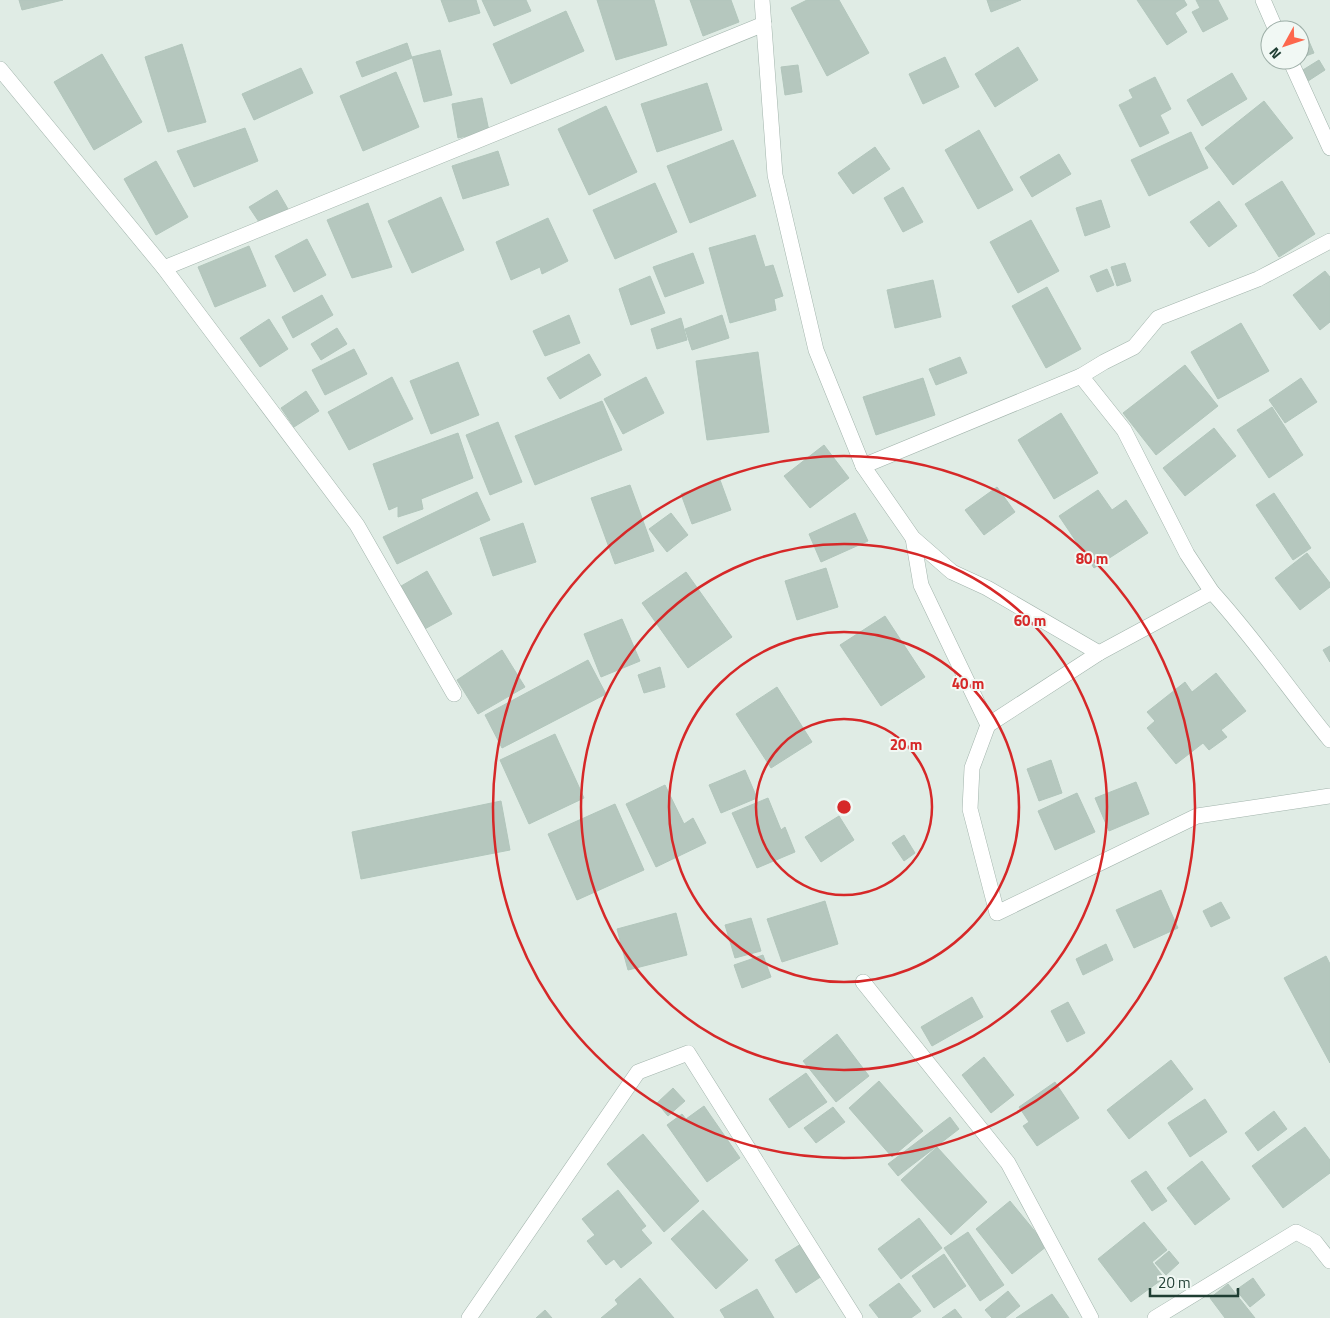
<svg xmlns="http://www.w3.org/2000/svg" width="1330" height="1318" font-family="'Titillium Web',sans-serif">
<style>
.building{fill:#b5c7be;stroke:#b2c6bc}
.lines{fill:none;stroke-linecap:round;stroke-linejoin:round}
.minor-casing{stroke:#a2b4ac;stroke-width:16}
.minor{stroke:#fff;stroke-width:15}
.ring{fill:none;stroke:#d62828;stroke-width:2.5}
.centre{fill:#d62828;stroke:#f1f8f4;stroke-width:2.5}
.ring-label{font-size:15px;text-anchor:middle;font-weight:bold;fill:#d62828;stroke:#f1f8f4;stroke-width:4;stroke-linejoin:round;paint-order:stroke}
</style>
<rect width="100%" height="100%" fill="#e0ece5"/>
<!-- building -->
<g class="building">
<polygon points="19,0 63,0 22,10"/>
<polygon points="441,0 476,0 480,13 449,22"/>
<polygon points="482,0 526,0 531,11 494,26"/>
<polygon points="597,0 654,0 667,45 616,60"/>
<polygon points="690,0 731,0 739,22 703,36"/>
<polygon points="807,0 839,0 869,53 827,76 791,8"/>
<polygon points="987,0 1021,0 991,12"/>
<polygon points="1137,0 1184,0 1187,5 1175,13 1187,32 1167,45"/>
<polygon points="1196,0 1218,0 1228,19 1203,32 1192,12 1200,8"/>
<polygon points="566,11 584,51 511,84 493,44"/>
<polygon points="1305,32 1314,53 1300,58 1300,34"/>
<polygon points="407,43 412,58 362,77 356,62"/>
<polygon points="182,44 206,122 168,132 145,57"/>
<polygon points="1018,47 1038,80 995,107 975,74"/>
<polygon points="440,50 452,95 424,102 412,57"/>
<polygon points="102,54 142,122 94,150 54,82"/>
<polygon points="945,57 959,87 923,104 909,74"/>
<polygon points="1319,60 1325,70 1305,83 1298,73"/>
<polygon points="798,65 802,92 785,95 781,67"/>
<polygon points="301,68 313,93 254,120 242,94"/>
<polygon points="396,72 419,127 363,151 340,96"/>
<polygon points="1232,73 1247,99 1202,126 1187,100"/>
<polygon points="1155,77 1171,109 1160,115 1169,133 1140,147 1119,105 1133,98 1129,90"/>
<polygon points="707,83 722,130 657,152 641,104"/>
<polygon points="482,98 489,131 458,138 452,104"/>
<polygon points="1264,101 1293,138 1233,185 1205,148"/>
<polygon points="606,106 637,172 589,195 558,129"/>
<polygon points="245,128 258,161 194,187 177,151"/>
<polygon points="979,130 1013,190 978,209 945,150"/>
<polygon points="1191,132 1208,168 1149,196 1131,160"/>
<polygon points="733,140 756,196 690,223 667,166"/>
<polygon points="875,147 890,169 853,194 838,173"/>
<polygon points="498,151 509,185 463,199 452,166"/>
<polygon points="1059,154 1071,174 1032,197 1020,177"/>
<polygon points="156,161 188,217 156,235 124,179"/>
<polygon points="1282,181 1315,234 1279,257 1245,204"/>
<polygon points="655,183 677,232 615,259 593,210"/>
<polygon points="903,187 923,222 903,232 884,198"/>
<polygon points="277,190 288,209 261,225 249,207"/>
<polygon points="441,197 464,250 412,273 388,221"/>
<polygon points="1101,200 1110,227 1085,236 1076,208"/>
<polygon points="1219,201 1237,226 1209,247 1190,222"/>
<polygon points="368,203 392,267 352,278 327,220"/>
<polygon points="548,218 568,261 542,274 540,267 511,280 496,242"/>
<polygon points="1031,220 1059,271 1018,293 990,242"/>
<polygon points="755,235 765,267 773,265 783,296 774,299 776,310 730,323 709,248"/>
<polygon points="307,239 326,275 294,292 275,256"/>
<polygon points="249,246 266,286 215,307 198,267"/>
<polygon points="693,253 704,283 665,297 653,267"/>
<polygon points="1125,263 1131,281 1117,286 1111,267"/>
<polygon points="1107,269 1114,285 1097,292 1090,276"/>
<polygon points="1325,271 1330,277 1330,322 1320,330 1293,295"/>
<polygon points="650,276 665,313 631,325 619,289"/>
<polygon points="933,280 941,317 895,328 887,290"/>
<polygon points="1047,287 1081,349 1046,368 1012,306"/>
<polygon points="322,295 333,315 293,338 282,317"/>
<polygon points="569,315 580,343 545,356 533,331"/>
<polygon points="722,315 729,338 692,350 685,329"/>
<polygon points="681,318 687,340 657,349 651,329"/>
<polygon points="269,319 288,349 260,367 240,338"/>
<polygon points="1241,323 1269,371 1218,399 1191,352"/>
<polygon points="337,328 347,344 321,360 311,344"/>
<polygon points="354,349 367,374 325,395 312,370"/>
<polygon points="758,352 769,432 707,440 696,361"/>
<polygon points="589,354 601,375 560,399 547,378"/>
<polygon points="960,357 967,373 936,385 929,369"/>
<polygon points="458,362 479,415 431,434 410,381"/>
<polygon points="1185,365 1218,406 1156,455 1123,413"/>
<polygon points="392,377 413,419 349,450 328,412"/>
<polygon points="646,377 664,413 623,434 604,399"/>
<polygon points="923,378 935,415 876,435 863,397"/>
<polygon points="1301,378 1317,402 1285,423 1269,400"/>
<polygon points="306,391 319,411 294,427 281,408"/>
<polygon points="602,401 622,450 535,485 515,436"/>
<polygon points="1272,407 1303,455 1269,478 1237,430"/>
<polygon points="1061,413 1098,473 1054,499 1018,440"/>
<polygon points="498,422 522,482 490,495 466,435"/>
<polygon points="1214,428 1236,456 1185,496 1163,468"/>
<polygon points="458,433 473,478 421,499 423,509 398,517 398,506 389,510 373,464"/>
<polygon points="824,445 849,478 810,508 784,476"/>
<polygon points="720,480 731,510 692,524 681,494"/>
<polygon points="630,485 654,551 615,564 591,498"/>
<polygon points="997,487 1015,512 984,535 965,510"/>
<polygon points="1098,490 1112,510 1126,500 1148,533 1094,568 1059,516"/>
<polygon points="477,492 490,520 397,564 383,537"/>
<polygon points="1274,493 1311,548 1293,560 1256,505"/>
<polygon points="671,513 688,535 667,552 649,529"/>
<polygon points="855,513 868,541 821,562 809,534"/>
<polygon points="523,523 536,562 493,576 480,538"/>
<polygon points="1307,553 1330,583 1330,587 1300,610 1275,578"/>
<polygon points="826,568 838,607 797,620 785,581"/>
<polygon points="427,571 452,614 421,631 396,589"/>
<polygon points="686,572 732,637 688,668 642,603"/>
<polygon points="885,616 925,677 881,706 840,645"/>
<polygon points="622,619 640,661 601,677 584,634"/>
<polygon points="1330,646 1330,662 1323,650"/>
<polygon points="502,650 525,687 478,714 457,680"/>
<polygon points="588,660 606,694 502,748 485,715"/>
<polygon points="660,667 665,687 644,693 638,675"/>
<polygon points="1216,673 1246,711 1221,730 1227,737 1209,750 1203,743 1176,764 1147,728 1155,721 1147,712 1185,682 1192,692"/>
<polygon points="777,687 812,742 771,768 736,714"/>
<polygon points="555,734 584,798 529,824 500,760"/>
<polygon points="1051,760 1062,793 1039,801 1027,769"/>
<polygon points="745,770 757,798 721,813 709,785"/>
<polygon points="1136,782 1149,814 1109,831 1095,798"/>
<polygon points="665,785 684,824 693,818 706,843 656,867 626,804"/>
<polygon points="1077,793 1095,832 1055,850 1038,811"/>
<polygon points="768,798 781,830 785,827 795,852 757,868 732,813"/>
<polygon points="501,801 510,850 361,879 352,832"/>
<polygon points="615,804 644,870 577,900 548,834"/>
<polygon points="839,816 854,840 821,862 805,837"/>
<polygon points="904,835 915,853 904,861 892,843"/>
<polygon points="1161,890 1178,928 1134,948 1116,910"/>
<polygon points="825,901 838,944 782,962 767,919"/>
<polygon points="1221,902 1230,918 1211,927 1203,911"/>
<polygon points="676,913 687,955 628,970 617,929"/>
<polygon points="751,918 761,951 735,958 725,925"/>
<polygon points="1106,944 1113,960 1083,975 1076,959"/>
<polygon points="763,955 771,977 742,988 734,965"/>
<polygon points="1326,956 1330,964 1330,1063 1284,978"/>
<polygon points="972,997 983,1017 932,1046 921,1027"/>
<polygon points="1068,1002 1085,1033 1067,1042 1051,1011"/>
<polygon points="837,1034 869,1076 836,1102 803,1061"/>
<polygon points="984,1057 1014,1095 991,1113 962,1075"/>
<polygon points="1171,1060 1193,1089 1129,1139 1107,1110"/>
<polygon points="806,1073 827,1102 789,1128 769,1099"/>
<polygon points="879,1081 923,1131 892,1157 849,1108"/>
<polygon points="1055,1082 1079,1118 1037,1146 1023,1126 1029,1122 1019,1107"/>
<polygon points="673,1088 685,1101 668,1116 657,1103"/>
<polygon points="1205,1099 1227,1132 1190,1157 1168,1123"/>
<polygon points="704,1106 740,1158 707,1182 667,1125 682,1114 686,1119"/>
<polygon points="833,1107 845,1122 816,1143 804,1128"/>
<polygon points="1274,1111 1287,1129 1258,1151 1245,1133"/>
<polygon points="950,1117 959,1129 898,1176 888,1164"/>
<polygon points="1305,1127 1330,1160 1330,1173 1283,1208 1252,1166"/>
<polygon points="643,1134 699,1201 664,1232 607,1164"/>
<polygon points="937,1147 987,1202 951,1235 901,1180"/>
<polygon points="1202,1161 1230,1199 1195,1225 1167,1188"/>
<polygon points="1146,1171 1167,1201 1152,1211 1131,1181"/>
<polygon points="618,1190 646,1226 641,1230 652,1243 621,1268 614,1259 606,1265 587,1241 595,1235 582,1219"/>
<polygon points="1010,1201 1047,1246 1012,1274 976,1229"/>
<polygon points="703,1210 748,1260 716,1289 671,1239"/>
<polygon points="919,1218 942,1248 901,1279 878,1249"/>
<polygon points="1144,1222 1167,1250 1152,1262 1164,1278 1131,1302 1098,1259"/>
<polygon points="968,1232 1004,1285 980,1301 944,1248"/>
<polygon points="801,1244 822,1276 796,1293 775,1260"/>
<polygon points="1169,1251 1179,1263 1166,1275 1155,1263"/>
<polygon points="944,1254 966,1286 934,1308 912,1276"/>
<polygon points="640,1278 674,1318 601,1318 618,1304 615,1300"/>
<polygon points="1253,1278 1265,1295 1250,1307 1236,1290"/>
<polygon points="899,1283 921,1311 911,1318 879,1318 869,1305"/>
<polygon points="1228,1284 1255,1318 1225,1318 1210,1298"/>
<polygon points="757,1289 774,1318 725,1318 720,1310"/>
<polygon points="1008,1291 1020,1306 1005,1318 992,1318 985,1310"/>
<polygon points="1052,1294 1069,1318 1016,1318"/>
<polygon points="955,1309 962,1318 942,1318"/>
<polygon points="545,1310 552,1318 536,1318"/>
</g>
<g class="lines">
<!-- minor casing -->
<g class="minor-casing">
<g id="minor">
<polyline points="762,0 775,175 816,350 863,466 913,538 952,572 987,588 1099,653"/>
<polyline points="1263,0 1276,30"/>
<polyline points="1290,60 1330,148"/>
<polyline points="0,69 164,268 357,525 454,694"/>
<polyline points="164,268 764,24"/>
<polyline points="863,466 1081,376"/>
<polyline points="913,538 921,585 988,725"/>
<polyline points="1212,592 1187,554 1124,430 1081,376 1104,362 1134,347 1158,318 1258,279 1330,241"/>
<path d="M1330 740C1290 691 1255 639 1212 592L1099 653 988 725 972 768 970 809 997 913 1197 816 1330 796"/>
<polyline points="863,982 1008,1163 1091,1318"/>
<polyline points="469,1318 638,1072 688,1053 855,1318"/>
<polyline points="1155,1318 1296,1232 1315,1242 1330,1261"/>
</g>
</g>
<!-- minor -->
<use href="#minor" class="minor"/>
</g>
<!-- distance rings -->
<g class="ring">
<circle cx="844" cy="807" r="88"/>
<circle cx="844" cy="807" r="175"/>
<circle cx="844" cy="807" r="263"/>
<circle cx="844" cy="807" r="351"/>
</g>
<circle cx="844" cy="807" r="8" class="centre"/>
<g class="ring-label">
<text x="1092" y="564">80 m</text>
<text x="1030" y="626">60 m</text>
<text x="968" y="689">40 m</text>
<text x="906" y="750">20 m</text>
</g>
<!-- north arrow -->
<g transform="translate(1285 45) rotate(230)"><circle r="24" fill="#f1f8f4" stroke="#9daea7"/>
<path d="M0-4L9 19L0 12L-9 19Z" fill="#fd674d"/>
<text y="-8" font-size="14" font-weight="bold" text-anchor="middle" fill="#1f3e33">N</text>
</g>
<!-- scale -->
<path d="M1150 1288v8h88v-8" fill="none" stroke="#1f3e33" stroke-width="2.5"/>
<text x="1158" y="1288" font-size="15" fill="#1f3e33" stroke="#f1f8f4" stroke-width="4" paint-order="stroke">20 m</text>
</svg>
